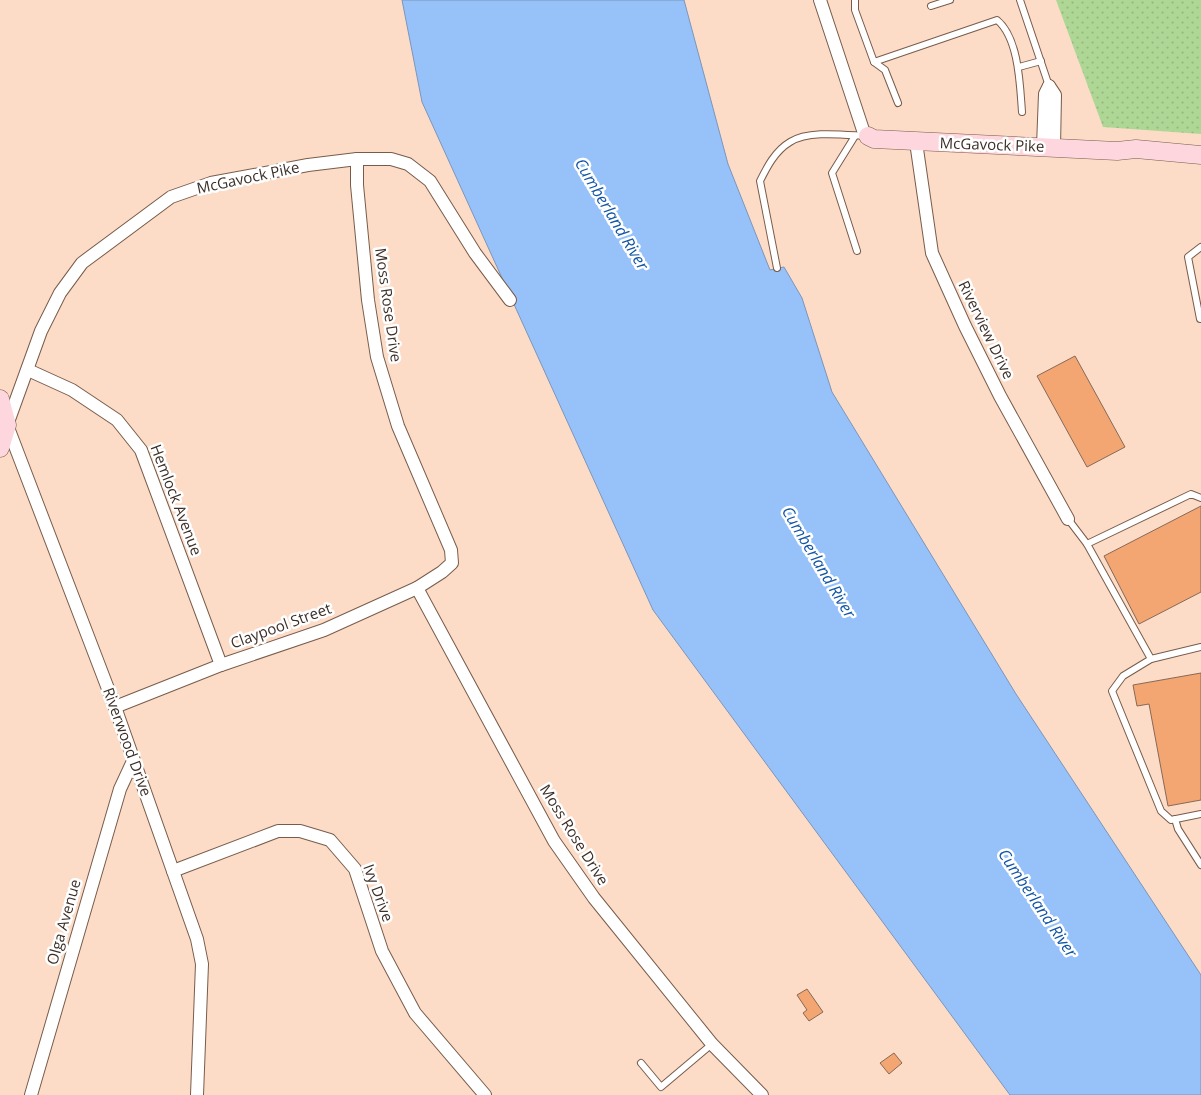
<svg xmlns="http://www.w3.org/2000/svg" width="1201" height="1095" font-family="'Open Sans',sans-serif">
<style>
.green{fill:url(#green-dots)}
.water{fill:#97c1f9;stroke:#7c95ba}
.building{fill:#f4a672;stroke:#866957}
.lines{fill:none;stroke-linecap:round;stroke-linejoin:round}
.lane-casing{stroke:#785c4b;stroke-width:8}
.street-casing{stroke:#785c4b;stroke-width:14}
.secondary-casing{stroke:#785c4b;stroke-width:19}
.lane{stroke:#fff;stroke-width:6}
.street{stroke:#fff;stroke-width:12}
.secondary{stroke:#fdd6de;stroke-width:18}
.labels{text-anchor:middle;stroke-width:5;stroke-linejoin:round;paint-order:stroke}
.street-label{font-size:15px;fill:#3c2f28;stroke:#fff}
.water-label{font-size:16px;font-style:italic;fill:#1255a5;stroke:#fff}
</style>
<defs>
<pattern id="green-dots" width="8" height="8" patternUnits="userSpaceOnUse" patternTransform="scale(1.25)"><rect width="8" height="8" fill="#aed795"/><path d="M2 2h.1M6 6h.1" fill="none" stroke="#97b980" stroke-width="1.8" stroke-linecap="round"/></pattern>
</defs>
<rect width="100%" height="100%" fill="#fcdcc7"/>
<!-- green -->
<polygon class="green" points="1056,0 1201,0 1201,134 1103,127"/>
<!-- water -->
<polygon class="water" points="402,0 684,0 728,164 770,270 784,267 802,298 832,392 1016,694 1201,975 1201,1095 1010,1095 653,610 422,102"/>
<!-- building -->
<g class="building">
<polygon points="1075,356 1125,447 1087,467 1037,376"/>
<polygon points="1201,506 1201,592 1139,624 1104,556"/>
<polygon points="1201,673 1201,800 1168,806 1149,704 1137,706 1133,685"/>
<polygon points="807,989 823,1012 809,1021 803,1013 807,1010 797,995"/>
<polygon points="894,1053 902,1063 889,1074 880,1063"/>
</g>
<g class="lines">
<!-- lane casing -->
<g class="lane-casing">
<g id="lane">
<polyline points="855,0 855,10 874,62 885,70 898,103"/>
<polyline points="1020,0 1049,86"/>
<polyline points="931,6 950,0"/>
<path d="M874 62 997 20C1019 38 1020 86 1022 112"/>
<polyline points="1019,67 1041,61"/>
<polyline points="855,136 832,173 857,251"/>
<polyline points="1201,247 1188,257 1200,319 1201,319"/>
<path d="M777 268 760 181C767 167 775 151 790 142 809 130 845 135 867 136"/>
<polyline points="1201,498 1191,494 1087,544 1151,659 1123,676 1112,691 1161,811 1171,820 1201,814"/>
<polyline points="1068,519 1087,544"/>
<polyline points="1151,659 1201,647"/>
<polyline points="1175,819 1178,829 1201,865"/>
<polyline points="641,1063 661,1087 712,1044"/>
</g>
</g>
<!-- street casing -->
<g class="street-casing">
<g id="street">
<polyline points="820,0 863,130 868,136"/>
<polyline points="1049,86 1055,95 1054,147"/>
<polyline points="916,142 932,253 965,326 1000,396 1068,519"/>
<polyline points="1043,146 1045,94 1049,86"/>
<polyline points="28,370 72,390 117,420 141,450 221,665"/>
<polyline points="417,588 554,841 594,898 712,1044 762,1095"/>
<polyline points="115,707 221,665 324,630 417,588 442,572 452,563 451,550 398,426 377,357 368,300 357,185 357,159"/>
<polyline points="173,871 278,831 300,831 330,840 355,869 382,951 415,1013 485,1095"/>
<polyline points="31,1095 120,789 133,761"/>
<polyline points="197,1095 202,964 197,939 115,707 7,425 41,331 60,293 82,263 171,197 211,183 308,165 357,159 391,159 408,164 430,181 475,253 510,300"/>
</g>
</g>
<!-- secondary casing -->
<g class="secondary-casing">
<g id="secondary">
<polyline points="868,136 874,139 1117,151 1136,149 1201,155"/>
<polyline points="0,399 7,425 0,448"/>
</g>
</g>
<!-- lane -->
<use href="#lane" class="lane"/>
<!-- street -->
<use href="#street" class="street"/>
<!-- secondary -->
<use href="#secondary" class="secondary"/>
</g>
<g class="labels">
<!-- street labels -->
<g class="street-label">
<text transform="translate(992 145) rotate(2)" y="5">McGavock Pike</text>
<text transform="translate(248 178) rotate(-12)" y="5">McGavock Pike</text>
<text transform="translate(388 305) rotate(82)" y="5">Moss Rose Drive</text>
<text transform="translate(986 330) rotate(64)" y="5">Riverview Drive</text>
<text transform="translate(176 500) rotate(69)" y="5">Hemlock Avenue</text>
<text transform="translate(281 626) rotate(-20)" y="5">Claypool Street</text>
<text transform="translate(127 742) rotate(70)" y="5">Riverwood Drive</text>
<text transform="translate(574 835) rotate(58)" y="5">Moss Rose Drive</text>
<text transform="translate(378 893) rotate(70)" y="5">Ivy Drive</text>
<text transform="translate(64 922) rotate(-74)" y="5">Olga Avenue</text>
</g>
<!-- water labels -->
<g class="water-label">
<text transform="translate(612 214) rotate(59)" y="6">Cumberland River</text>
<text transform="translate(819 562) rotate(59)" y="6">Cumberland River</text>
<text transform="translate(1038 903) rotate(56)" y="6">Cumberland River</text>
</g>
</g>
</svg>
